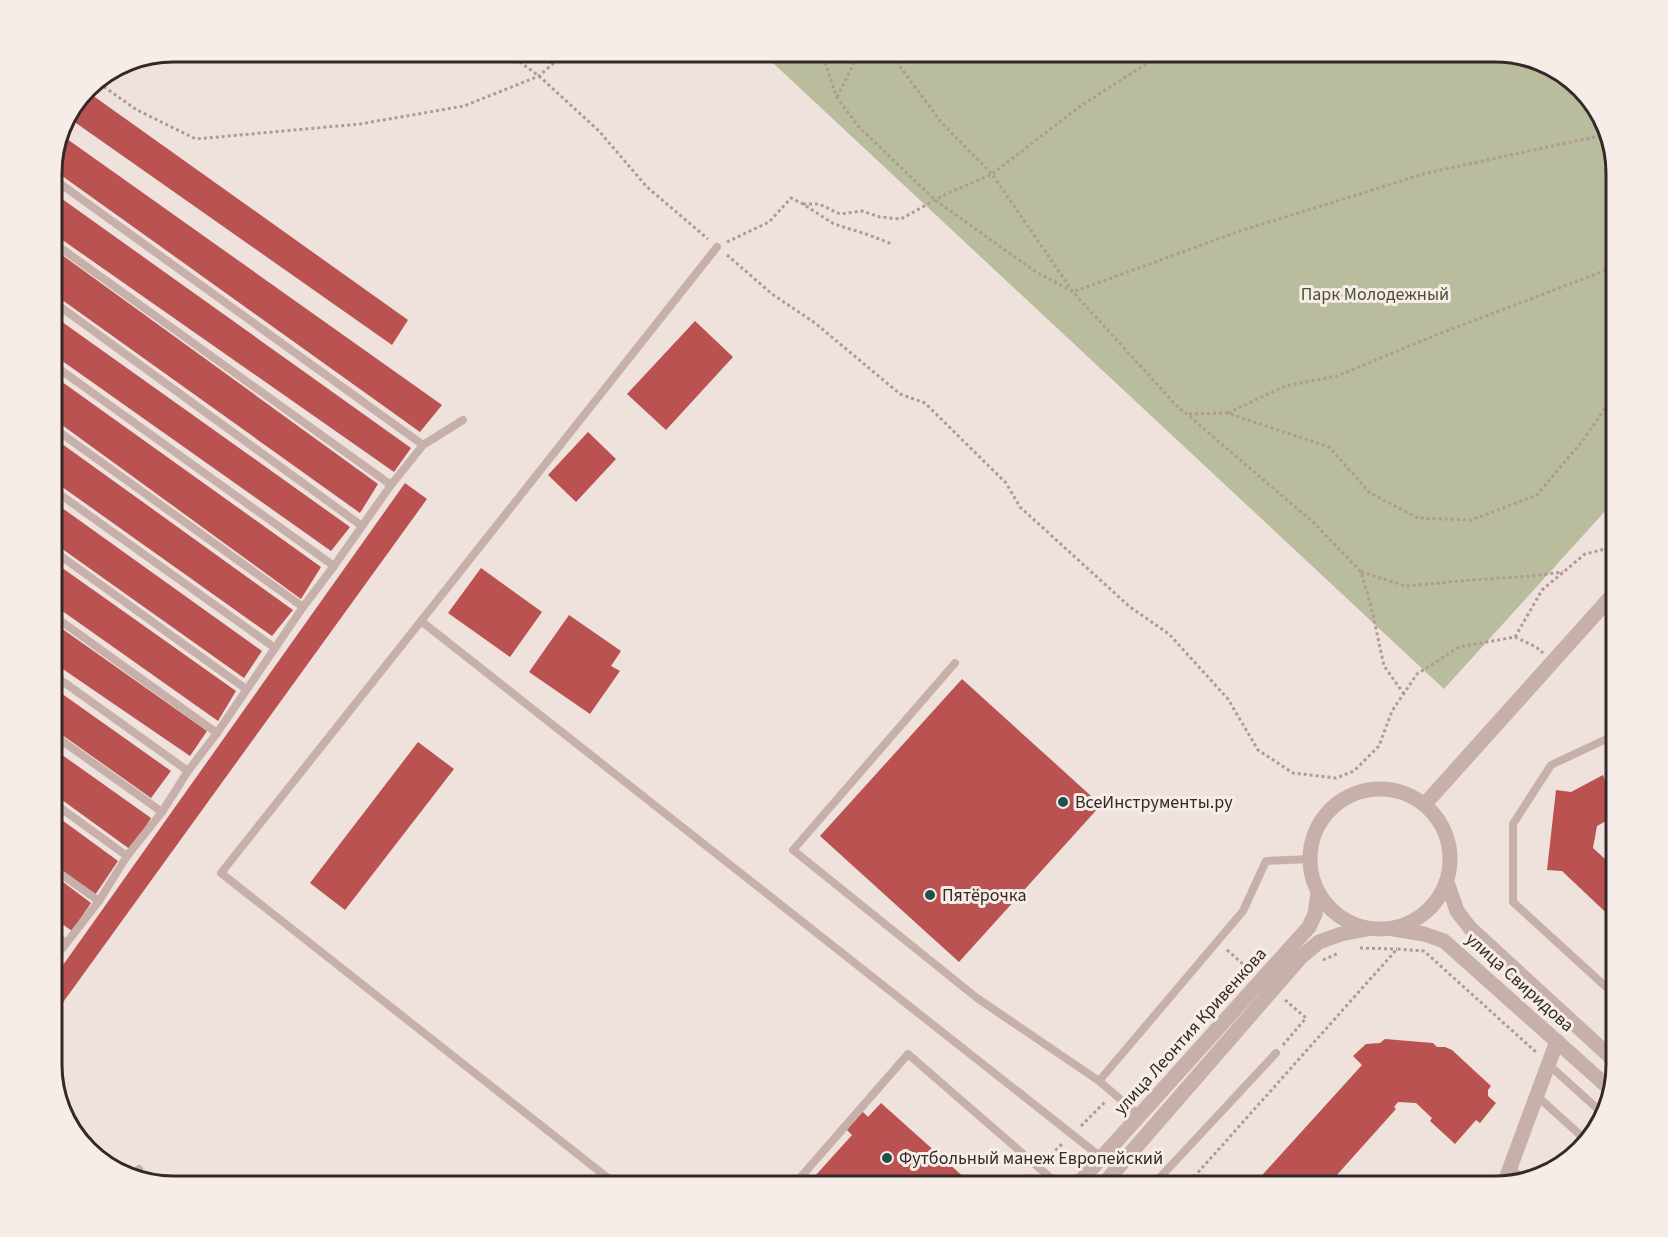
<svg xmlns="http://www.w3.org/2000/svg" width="1668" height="1237" font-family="'Source Sans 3',sans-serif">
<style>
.green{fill:#b9bd9e}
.building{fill:#b95250}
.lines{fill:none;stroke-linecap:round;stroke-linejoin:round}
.path{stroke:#b19a94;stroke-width:3;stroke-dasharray:3 3;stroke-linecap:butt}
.service{stroke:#c6b0a9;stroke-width:8}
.minor{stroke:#c6b0a9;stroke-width:15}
.tertiary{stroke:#c6b0a9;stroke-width:15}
.poi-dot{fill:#225149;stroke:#f7ede8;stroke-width:2}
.labels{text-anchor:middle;stroke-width:6;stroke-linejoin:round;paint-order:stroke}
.park-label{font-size:18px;fill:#4b502f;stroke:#f7ede8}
.poi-label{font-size:18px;fill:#342928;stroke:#f7ede8;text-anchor:start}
.street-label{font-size:18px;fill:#342928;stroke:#f7ede8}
.rim{fill:none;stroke:#342928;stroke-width:3}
</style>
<rect width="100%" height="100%" fill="#efe2dc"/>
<!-- green -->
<polygon class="green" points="760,51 1495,51 1569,76 1604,119 1617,173 1617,498 1444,689"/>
<!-- building -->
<g class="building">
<polygon points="85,90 408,320 392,345 66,116"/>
<polygon points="60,134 442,405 420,432 51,168"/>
<polygon points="51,191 411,448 394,472 51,232"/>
<polygon points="51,247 378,484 360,513 51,292"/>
<polygon points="51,314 350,527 331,551 51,353"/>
<polygon points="695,321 733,357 666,430 627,394"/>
<polygon points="51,374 321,567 301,599 51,417"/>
<polygon points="588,432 616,459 576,502 548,475"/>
<polygon points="51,436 293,610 272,636 51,479"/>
<polygon points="405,483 427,499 51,1019 51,982"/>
<polygon points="51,500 262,651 244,678 51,541"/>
<polygon points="51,560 236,691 218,721 51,603"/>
<polygon points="481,568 542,612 510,657 448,613"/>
<polygon points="569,615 621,651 611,666 620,671 590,714 529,672"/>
<polygon points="51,621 207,731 190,756 51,661"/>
<polygon points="962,679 1101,805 959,962 820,836"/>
<polygon points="51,686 171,771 151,798 51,727"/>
<polygon points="418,742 454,769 345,910 310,883"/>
<polygon points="51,747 151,818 131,850 51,792"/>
<polygon points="1603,775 1606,784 1617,780 1617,815 1597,826 1593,848 1617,870 1617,923 1562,871 1547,870 1556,790 1571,792"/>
<polygon points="51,812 118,861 95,895 51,863"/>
<polygon points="51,873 91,903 72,931 51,916"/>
<polygon points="51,937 59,943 51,953"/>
<polygon points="1385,1039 1433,1043 1437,1047 1445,1047 1452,1050 1491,1086 1488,1090 1488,1096 1496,1103 1480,1123 1476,1120 1455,1144 1430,1121 1432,1118 1416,1103 1398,1102 1394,1107 1396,1109 1327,1186 1258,1186 1255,1183 1362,1065 1353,1056 1366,1044 1380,1043"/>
<polygon points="881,1103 967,1180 962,1186 806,1186 852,1135 846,1129 862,1111 868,1117"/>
</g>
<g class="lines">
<!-- path -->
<g class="path">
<polyline points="505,51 539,76 599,131 647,187 708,239"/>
<polyline points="821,51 837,98 859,127 935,200 1033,270 1073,292 1237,232 1427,173 1608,134"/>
<polyline points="891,51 892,56 941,122 992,174 1073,292 1176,405 1314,523 1361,572 1371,606 1384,666 1404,694"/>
<polyline points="94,80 137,110 196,139 360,124 464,106 539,76 567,51"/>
<polyline points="837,97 857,57 862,51"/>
<polyline points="803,204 819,204 840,214 862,211 880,217 901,219 946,194 992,174 1079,107 1166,51"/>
<polyline points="727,242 769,222 791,198 803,204 834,224 866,234 892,244"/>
<polyline points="727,255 772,294 815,323 900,394 925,403 1006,483 1020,507 1130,607 1169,634 1228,699 1258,750 1293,773 1336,778 1354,771 1379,746 1392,711 1417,674 1459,647 1515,637 1536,647 1543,653"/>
<polyline points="1228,413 1285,386 1337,376 1436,335 1617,266"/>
<polyline points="1189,414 1227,413 1329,447 1370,493 1418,518 1471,520 1537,495 1584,439 1617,391"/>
<polyline points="1361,572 1406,586 1471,580 1532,576 1563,572"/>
<polyline points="1515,637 1542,590 1585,554 1617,546"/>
<polyline points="1360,948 1397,949"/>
<polyline points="1227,950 1251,971"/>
<polyline points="1323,960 1339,953"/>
<polyline points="1283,1045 1306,1018 1284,999"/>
<polyline points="1081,1126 1106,1101"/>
<polyline points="1047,1159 1063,1143"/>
<polyline points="1021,1186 1031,1175"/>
<polyline points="1186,1186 1397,949 1424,951 1537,1053"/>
</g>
<!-- service -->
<g class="service">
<polyline points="51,177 423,445"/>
<polyline points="51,241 391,485"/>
<polyline points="717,247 421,621 1102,1158"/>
<polyline points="51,300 362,526"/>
<polyline points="51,363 334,566"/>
<polyline points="51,426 303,607"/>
<polyline points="51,488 275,648"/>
<polyline points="51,549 246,689"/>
<polyline points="51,614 217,733"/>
<polyline points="421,621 221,873 618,1186"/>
<polyline points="955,663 793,850 977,998 1099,1081"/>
<polyline points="51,673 188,771"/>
<polyline points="51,733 162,812"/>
<polyline points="1617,734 1551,765 1513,824 1513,902 1617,997"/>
<polyline points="51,801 127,856"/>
<polyline points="51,867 99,901"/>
<polyline points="51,932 66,943"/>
<polyline points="51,963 99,901 127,856 162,812 188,771 217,733 303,607 334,566 391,485 423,445 463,420"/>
<polyline points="1548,1064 1601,1112"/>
<polyline points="1537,1096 1588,1142"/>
<polyline points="1140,1116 1099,1081 1243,911 1266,861 1311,859"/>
<polyline points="1510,1167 1523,1180"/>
<polyline points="136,1173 139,1169"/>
<polyline points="793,1186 908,1054 1060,1186"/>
<polyline points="1152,1186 1276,1053"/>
</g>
<!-- minor -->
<polyline class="minor" points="1504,1184 1557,1041"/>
<!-- tertiary -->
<g class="tertiary">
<circle cx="1380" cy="859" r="70"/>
<polyline points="1425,804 1617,590"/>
<polyline points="1448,885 1457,911 1470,928 1617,1063"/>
<polyline points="1394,929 1424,934 1444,941 1609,1088"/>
<polyline points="1076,1186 1309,927 1315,914 1318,893"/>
<polyline points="1102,1186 1301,957 1319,942 1341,934 1367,929"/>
</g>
</g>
<!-- markers -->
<g class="poi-dot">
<circle cx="1063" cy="802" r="6"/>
<circle cx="930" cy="895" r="6"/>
<circle cx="887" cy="1158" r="6"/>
</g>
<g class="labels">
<!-- park labels -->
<g class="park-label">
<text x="1375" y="300">Парк Молодежный</text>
</g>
<!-- poi labels -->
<g class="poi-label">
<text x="1075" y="808">ВсеИнструменты.ру</text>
<text x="942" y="901">Пятёрочка</text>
<text x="899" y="1164">Футбольный манеж Европейский</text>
</g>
<!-- street labels -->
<g class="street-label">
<text transform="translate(1520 982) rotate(42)" y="6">улица Свиридова</text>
<text transform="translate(1190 1031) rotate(-48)" y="6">улица Леонтия Кривенкова</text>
</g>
</g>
<!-- crop -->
<path d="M0 0H1668V1237H0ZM173 62H1495A111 111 0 0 1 1606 173V1065A111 111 0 0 1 1495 1176H173A111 111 0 0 1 62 1065V173A111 111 0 0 1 173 62Z" fill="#f7ede8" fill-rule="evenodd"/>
<path class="rim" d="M173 62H1495A111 111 0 0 1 1606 173V1065A111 111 0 0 1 1495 1176H173A111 111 0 0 1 62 1065V173A111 111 0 0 1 173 62Z"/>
</svg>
